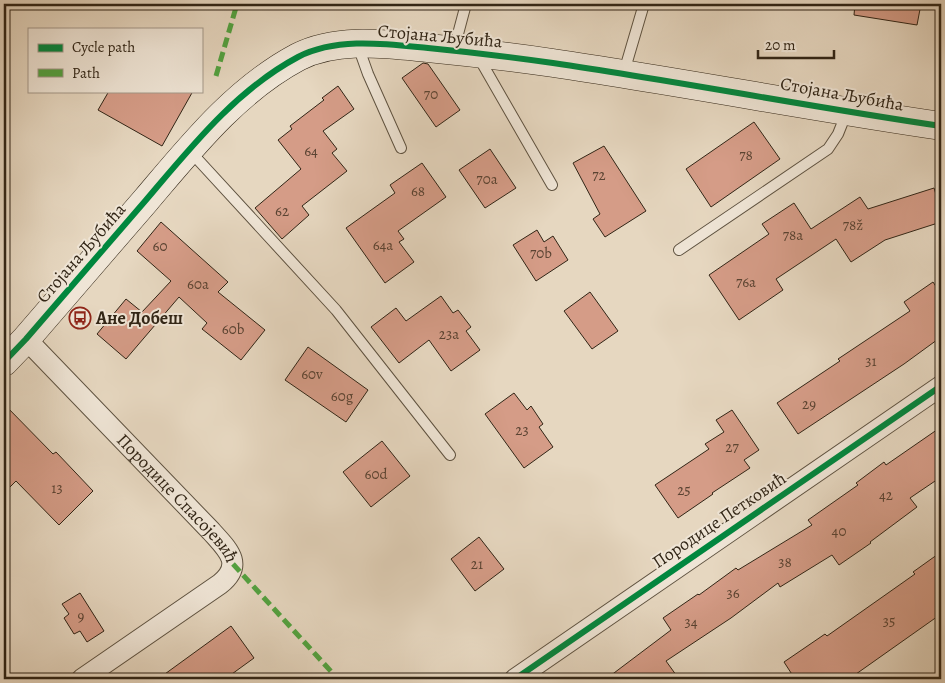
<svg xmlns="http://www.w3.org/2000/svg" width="945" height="683" font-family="Alegreya,serif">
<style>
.building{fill:#d59c87;stroke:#312516}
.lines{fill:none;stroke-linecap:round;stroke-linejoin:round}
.lane-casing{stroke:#5e5240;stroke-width:12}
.street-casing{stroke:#5e5240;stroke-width:22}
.secondary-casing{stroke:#312516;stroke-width:29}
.lane{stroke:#efe5d6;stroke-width:10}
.street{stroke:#efe5d6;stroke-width:20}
.secondary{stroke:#efe5d6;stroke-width:28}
.quiet{stroke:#52a340;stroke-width:5;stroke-dasharray:10 5;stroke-linecap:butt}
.cycleway-casing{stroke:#efe5d6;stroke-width:9}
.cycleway{stroke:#00873e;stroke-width:6}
.labels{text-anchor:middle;stroke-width:4;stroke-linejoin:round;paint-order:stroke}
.number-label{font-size:15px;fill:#5a4332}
.street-label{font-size:18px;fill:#312516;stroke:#efe5d6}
.poi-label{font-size:18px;font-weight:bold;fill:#312516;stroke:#efe5d6;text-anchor:start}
</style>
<rect width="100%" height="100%" fill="#e6d7c0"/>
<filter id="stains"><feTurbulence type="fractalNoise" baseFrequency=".004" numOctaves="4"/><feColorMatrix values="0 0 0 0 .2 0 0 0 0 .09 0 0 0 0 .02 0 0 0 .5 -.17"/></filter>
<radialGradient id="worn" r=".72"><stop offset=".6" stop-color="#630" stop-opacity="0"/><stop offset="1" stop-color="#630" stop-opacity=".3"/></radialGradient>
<!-- building -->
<g class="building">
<polygon points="855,4 921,4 917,25 854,15"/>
<polygon points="423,63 428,64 460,110 436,127 402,78"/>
<polygon points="338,86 354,109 323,131 337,149 332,153 347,171 302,206 309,215 282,239 255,208 301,169 278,140 292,129 290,126 324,100 322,98"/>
<polygon points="109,91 193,91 162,146 98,110"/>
<polygon points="754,122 780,159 711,207 686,169"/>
<polygon points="604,146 646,211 605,237 593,219 600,214 573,163"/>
<polygon points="490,149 516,188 485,208 459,170"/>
<polygon points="422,163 446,197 398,231 404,239 399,242 414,262 385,283 346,228 395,193 390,185"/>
<polygon points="934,188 941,211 941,222 885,240 851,262 836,239 776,279 783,290 739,320 709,275 769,234 762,224 794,203 811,229 860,197 868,209"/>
<polygon points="161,222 228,282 218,292 265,330 241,360 202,329 207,323 179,297 126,359 97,334 126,299 142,312 171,281 137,251"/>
<polygon points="537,230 544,242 553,236 568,260 536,281 513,245"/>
<polygon points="933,282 941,294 941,337 904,364 798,434 777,403 840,361 838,359 910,311 904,302"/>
<polygon points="590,292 618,331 592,349 564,311"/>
<polygon points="441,296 453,313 458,310 471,327 466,331 480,350 451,371 429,340 399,363 371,327 396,308 406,321"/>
<polygon points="308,347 368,390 346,422 285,380"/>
<polygon points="514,393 527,410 531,406 543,424 539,427 553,447 524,468 485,414"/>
<polygon points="4,404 53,454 56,452 93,491 59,525 16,481 4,493"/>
<polygon points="732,410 759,450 744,460 750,468 712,493 713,494 678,518 655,485 709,449 705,444 724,432 716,420"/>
<polygon points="941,427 941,477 910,498 917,507 870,542 871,543 839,565 832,555 780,587 778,583 731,618 666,661 679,679 606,679 671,630 663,618 698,594 699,595 736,568 738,570 812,525 808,520 858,485 856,483 884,462 886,465"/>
<polygon points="382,441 410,476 371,507 343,472"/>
<polygon points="479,537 504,569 475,591 451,559"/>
<polygon points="941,552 941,614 849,679 795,679 784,662 825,634 827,636 915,574 913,572"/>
<polygon points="80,593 104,631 87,642 80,631 74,634 64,618 69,614 62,604"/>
<polygon points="231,626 254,658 225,679 158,679"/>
</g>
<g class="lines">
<!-- lane casing -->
<g class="lane-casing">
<g id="lane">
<polyline points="358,46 368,74 401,148"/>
<polyline points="454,49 466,4"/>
<polyline points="479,58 552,185"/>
<polyline points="624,72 644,4"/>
<polyline points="189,150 336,310 450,455"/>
<polyline points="679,250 828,149 838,134 846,114"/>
</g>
</g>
<!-- street casing -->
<g class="street-casing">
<g id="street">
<path id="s1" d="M26 339 211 531C227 549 245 564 220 584L82 679"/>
<polyline points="515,679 941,386"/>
</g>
</g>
<!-- secondary casing -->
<g class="secondary-casing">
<path id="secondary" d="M4 362 26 339C66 293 106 246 146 200 191 147 236 90 298 57 337 37 386 44 428 48 469 52 511 57 553 63 682 82 811 107 941 126"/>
</g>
<!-- lane -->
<use href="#lane" class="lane"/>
<!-- street -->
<use href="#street" class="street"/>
<!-- secondary -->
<use href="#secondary" class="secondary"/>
<!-- quiet -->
<g class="quiet">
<polyline points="216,76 237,4"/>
<polyline points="233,564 338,679"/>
</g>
<!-- cycleway casing -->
<g class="cycleway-casing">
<g id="cycleway">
<path d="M4 362 26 339C66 293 106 246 146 200 191 147 236 90 298 57 337 37 386 44 428 48 469 52 511 57 553 63 682 82 811 107 941 126"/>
<polyline points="515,679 941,386"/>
</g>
</g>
<!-- cycleway -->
<use href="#cycleway" class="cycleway"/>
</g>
<!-- icons -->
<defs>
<g id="bus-ring" transform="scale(1.125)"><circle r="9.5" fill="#efe5d6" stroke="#8f2418" stroke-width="1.5"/><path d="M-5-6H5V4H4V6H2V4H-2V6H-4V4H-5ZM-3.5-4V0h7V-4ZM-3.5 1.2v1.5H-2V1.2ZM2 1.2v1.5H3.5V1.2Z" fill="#8f2418"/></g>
</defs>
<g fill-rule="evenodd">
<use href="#bus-ring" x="80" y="318"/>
</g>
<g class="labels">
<!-- number labels -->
<g class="number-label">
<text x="431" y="99">70</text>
<text x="311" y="156">64</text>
<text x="746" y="160">78</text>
<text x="599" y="180">72</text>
<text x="487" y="184">70a</text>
<text x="418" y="196">68</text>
<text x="282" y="216">62</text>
<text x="853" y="230">78ž</text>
<text x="793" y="240">78a</text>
<text x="383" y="250">64a</text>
<text x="160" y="251">60</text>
<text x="541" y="258">70b</text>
<text x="746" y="287">76a</text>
<text x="198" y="289">60a</text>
<text x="233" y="334">60b</text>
<text x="449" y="339">23a</text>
<text x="871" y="366">31</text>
<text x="312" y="379">60v</text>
<text x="342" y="401">60g</text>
<text x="809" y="409">29</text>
<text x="522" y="435">23</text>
<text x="732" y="452">27</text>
<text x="376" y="479">60d</text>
<text x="57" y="493">13</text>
<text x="684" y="495">25</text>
<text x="886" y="500">42</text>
<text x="839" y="536">40</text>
<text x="785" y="567">38</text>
<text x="477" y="569">21</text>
<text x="733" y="598">36</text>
<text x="81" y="621">9</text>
<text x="889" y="626">35</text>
<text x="691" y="627">34</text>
</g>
<!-- street labels -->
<g class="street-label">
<text transform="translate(440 36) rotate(5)" y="6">Стојана Љубића</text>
<text transform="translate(842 94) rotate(10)" y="6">Стојана Љубића</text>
<text transform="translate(81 253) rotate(-49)" y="6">Стојана Љубића</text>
<text dy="6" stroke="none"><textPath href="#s1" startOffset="220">Породице Спасојевић</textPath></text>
<text transform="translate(719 520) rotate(-34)" y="6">Породице Петковић</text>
</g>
<!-- poi labels -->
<g class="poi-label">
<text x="96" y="324">Ане Добеш</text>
</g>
</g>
<!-- margin -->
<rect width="945" height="683" fill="none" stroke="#e6d7c0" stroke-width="20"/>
<rect x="5" y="5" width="935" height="673" fill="none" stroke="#312516" stroke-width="2.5"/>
<rect x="10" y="10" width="925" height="663" fill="none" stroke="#312516"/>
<!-- legend -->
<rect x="28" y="28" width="175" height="65" fill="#efe5d6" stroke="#a39889"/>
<rect x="38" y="44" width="25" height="8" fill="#00873e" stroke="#a39889"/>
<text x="72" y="52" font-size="15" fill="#312516">Cycle path</text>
<rect x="38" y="69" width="25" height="8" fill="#52a340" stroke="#a39889"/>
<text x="72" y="78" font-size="15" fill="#312516">Path</text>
<!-- scale -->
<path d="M758 50v8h76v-8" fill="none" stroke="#312516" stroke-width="2.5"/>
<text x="765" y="50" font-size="15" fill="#312516" stroke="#efe5d6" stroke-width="4" paint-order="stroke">20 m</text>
<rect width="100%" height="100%" filter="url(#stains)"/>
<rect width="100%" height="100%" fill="url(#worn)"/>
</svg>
